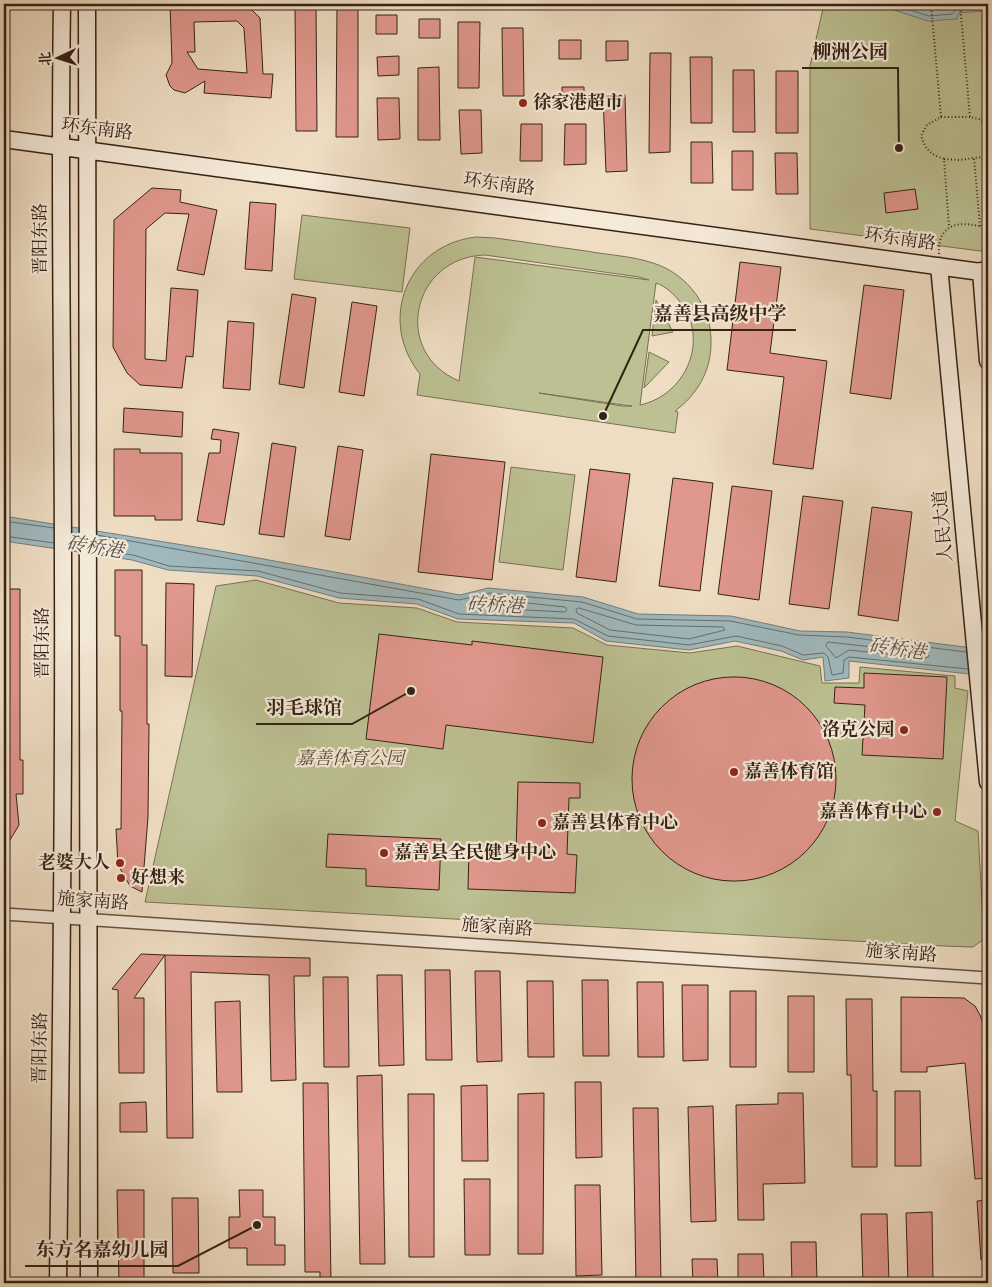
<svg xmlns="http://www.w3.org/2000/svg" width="992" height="1287" viewBox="0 0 992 1287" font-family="'IM FELL English','Noto Serif SC',serif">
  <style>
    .green { fill: #bcc092; stroke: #787154; fill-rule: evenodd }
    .water { fill: #9fb9be; stroke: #757d7b }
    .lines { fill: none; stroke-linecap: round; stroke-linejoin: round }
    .shore { stroke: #6a6e6a; stroke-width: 1 }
    .building { fill: #e0978c; stroke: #352216; fill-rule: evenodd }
    .street-casing { stroke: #645141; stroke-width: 14 }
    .secondary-casing { stroke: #352216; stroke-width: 19 }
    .path { stroke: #352216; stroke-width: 2; stroke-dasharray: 1 2.5; stroke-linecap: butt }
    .street { stroke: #f5e9d8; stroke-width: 11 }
    .secondary { stroke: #f5e9d8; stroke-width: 16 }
    .poi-dot { fill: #8f2418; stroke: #f5e9d8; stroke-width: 2 }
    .labels { text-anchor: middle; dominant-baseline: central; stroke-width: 4.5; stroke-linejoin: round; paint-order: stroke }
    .poi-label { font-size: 18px; font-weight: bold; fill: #352216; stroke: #f5e9d8; text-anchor: start }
    .street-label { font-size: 18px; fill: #352216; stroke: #f5e9d8 }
    .park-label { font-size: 18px; font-style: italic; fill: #574a35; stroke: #f5e9d8 }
    .water-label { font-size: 19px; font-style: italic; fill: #554f48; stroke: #f5e9d8 }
    .leader { fill: none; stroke: #352216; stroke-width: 2 }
    .callout-dot { fill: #352216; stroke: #f5e9d8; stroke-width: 2 }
    .callout-label { font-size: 19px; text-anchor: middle; font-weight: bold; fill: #352216; stroke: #f5e9d8; stroke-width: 4.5; stroke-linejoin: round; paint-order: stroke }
  </style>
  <rect width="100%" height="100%" fill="#efddc3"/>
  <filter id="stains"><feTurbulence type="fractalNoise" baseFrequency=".004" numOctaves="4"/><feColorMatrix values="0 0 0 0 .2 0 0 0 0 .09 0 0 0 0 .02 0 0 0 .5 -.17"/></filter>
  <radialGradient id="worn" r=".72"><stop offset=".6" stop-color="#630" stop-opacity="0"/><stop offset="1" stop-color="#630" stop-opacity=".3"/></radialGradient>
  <path class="green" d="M824,4H988V252L810,229V66Z
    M302,215L410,228L402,292L294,279Z
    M476,237L495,238C526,242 556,247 586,251C608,255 632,256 653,263C688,274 712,307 711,343C711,371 697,395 675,411L678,412L675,433L417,395L420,374C377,320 407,245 476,237ZM485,255L639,277L649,280L475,257L459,381C391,352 412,257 485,255ZM656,283C665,286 674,294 680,302C710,340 686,395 640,405ZM539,393L631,406H632H622Z
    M656,300L673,332L652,336Z
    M649,352L669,362L644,388Z
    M511,467L575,475L563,570L499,562Z
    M256,580L339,603L417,608L457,622L573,628L607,645L690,653L737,646L820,666L822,683H859L860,667L955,676V688L968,691L955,821L978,831L984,939L973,947L944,946L145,902L216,586Z"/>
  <path class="water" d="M779,4H988V18L985,11L959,13L957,19L928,21L888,8Z
    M4,516L220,551L460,595L488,588L583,597L638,614L731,616L800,631L847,632L988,650V676L849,661V678L825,681L823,657L803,660L781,651L735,641L689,650L606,641L574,623L458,619L417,604L339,598L257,576L168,570L132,560L4,541Z"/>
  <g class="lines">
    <path class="shore" d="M890,4L929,16L952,14L959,7H988
      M4,521L54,528
      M97,535L459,600L489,593L582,602L637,619L730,621L799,635L847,637L966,652
      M4,536L54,543
      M97,550L133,555L169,566L258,571L340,593L418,599L459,614L574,619L608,636L689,645L736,636L782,646L803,655L824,653L828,657L832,675L843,673L844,660L849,657L968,669
      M489,599L565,607L567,610L565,612L471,607L473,603Z
      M579,608L636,625L723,627L725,630L689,639L610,630L577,613L576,610Z
      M828,642L926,653L929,656L926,658L849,650L836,658L826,646Z"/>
  </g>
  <path class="building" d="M170,4H246L260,18L263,74H273L271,98L204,93L205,81L185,93L174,90L170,86L166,75L172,63ZM237,21L244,28L247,73L198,69L187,52H195L194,22Z
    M295,4H316L317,131H296Z
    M337,4H358V137H336Z
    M376,15H397V34H376Z
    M419,19H440V38H419Z
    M458,22H480L479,88H458Z
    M502,28H523L524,96H503Z
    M559,40H581V59H559Z
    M606,41H628V60L606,61Z
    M650,53H671L670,152L649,153Z
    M399,56V75L378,76L377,57Z
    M690,57H712V123H691Z
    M439,67L440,140H418V68Z
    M733,70H754L755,132H733Z
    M776,71H798V133H776Z
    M562,87H584V106H562Z
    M625,95L627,171L606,172L603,96Z
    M377,98H399L400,139L378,140Z
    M459,110H481L482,153L461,154Z
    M521,124H542V161H520Z
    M565,124H586V164L564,165Z
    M691,142H712L713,183H691Z
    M732,151H753V190H732Z
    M775,153H797L798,194H776Z
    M152,188L181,190L180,202L217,210L204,275L177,270L189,214L165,213L146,229L145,359L166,361L171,288L198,290L193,357L186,356L182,388L140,385L127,373L113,347L114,220Z
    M915,189L918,209L886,213L884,193Z
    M250,202L276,204L272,271L245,269Z
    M740,262L781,267L770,353L827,361L813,469L773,464L784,377L727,370Z
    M864,285L904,290L891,399L850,393Z
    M292,294L316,298L304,388L279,384Z
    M352,302L377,306L364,396L339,392Z
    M228,321L254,323L250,390L223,388Z
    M124,408L183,412L182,437L123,432Z
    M213,429L239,433L224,525L197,521L209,453H220L221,440L211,439Z
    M272,443L296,447L284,537L259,534Z
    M338,446L363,450L350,540L325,536Z
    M114,449H140V453H182V520H155V516H114Z
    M431,454L505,462L492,580L418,572Z
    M590,469L630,474L616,582L576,577Z
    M673,478L713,483L700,591L659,586Z
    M732,486L772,491L759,600L718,594Z
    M803,496L843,501L829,609L789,604Z
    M872,507L912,512L898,621L858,615Z
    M115,570H142V645H147V724H149L148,817L142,892L130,886L118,865L116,829H121L122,711H120V636H115Z
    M166,583L194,584L192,677L165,676Z
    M4,589H20V760H23V794H16L19,825L4,850Z
    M379,634L472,645V641L603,657L593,743L446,725L443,749L366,739Z
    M864,673L947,677L943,759L862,755L865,705L834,703L835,687L864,688Z
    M632 779a102 102 0 1 1 204 0a102 102 0 1 1-204 0Z
    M518,782L580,783V798H569L567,854L577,855L575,893L468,889L469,851L516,852Z
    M328,834L441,839L439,890L366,886V869L326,867Z
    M141,954L165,955L134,998H144V1073H119L118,990L112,989Z
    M165,955L310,958V976H294L296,1080L271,1081L269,975L191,972L193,1138H167Z
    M425,970H450L452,1060H426Z
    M475,971H500L502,1061L477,1062Z
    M377,975H402L404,1065L379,1066Z
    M323,977H348L349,1067H324Z
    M582,980H608L609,1056H583Z
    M527,981H553L554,1057H528Z
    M637,982H663L664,1057H638Z
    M682,985H708V1060L683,1061Z
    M730,991H756V1067H730Z
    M788,996H814V1072H788Z
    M901,997L964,998L975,1006L980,1015L986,1030L988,1052V1178L975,1179L965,1063L927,1067V1072H901Z
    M846,999H872L873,1091H877V1167H852L851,1075H847Z
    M240,1001L242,1092H217L215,1002Z
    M382,1075L385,1264H360L357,1076Z
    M575,1082H601L602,1157L576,1158Z
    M303,1083H328L331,1283H320V1272H305Z
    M487,1085L488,1161H462L461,1086Z
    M895,1091H920L921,1166H895Z
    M544,1093L543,1254H518V1094Z
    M778,1093H803L805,1183L763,1184L764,1220H738L736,1105L778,1104Z
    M408,1094H434V1257H409Z
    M146,1102L147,1132H120V1103Z
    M713,1106L716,1221L691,1222L688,1107Z
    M633,1108H658L661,1283H636Z
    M464,1179H490V1255H465Z
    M575,1185H600L602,1275L576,1276Z
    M117,1190H144V1283H119Z
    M239,1190H263V1217H275V1245H285V1265H247V1248H229V1217H240Z
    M172,1198H198L199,1273H173Z
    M988,1200V1260H981L977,1201Z
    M932,1212L933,1283H908L906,1213Z
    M861,1214H887L889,1283H863Z
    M791,1242H816L817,1283H792Z
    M738,1254H763L764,1283H738Z
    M692,1259H717L718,1283H693Z"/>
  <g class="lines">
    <g class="street-casing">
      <path id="street" d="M4,914L988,978"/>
    </g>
    <g class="secondary-casing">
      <path id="secondary" d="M87,4L89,1283
        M4,139L988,273
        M939,266L988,782
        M981,271L988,361
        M58,1283C61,1048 64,812 63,576C63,385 59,195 62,4"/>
    </g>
    <path class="path" d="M931,4L941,117L927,125L921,136C926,150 930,154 944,159L949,227
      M960,4L970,117L979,119L988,127
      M941,117H970
      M944,159L959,160L974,158
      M980,226L974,158L983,157L988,152
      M939,254C937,221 964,220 988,229"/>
    <use href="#street" class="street"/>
    <use href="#secondary" class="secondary"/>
  </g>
  <g class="poi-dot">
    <circle cx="523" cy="103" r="5"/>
    <circle cx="904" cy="730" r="5"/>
    <circle cx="734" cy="772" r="5"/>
    <circle cx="937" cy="812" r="5"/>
    <circle cx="542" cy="823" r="5"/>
    <circle cx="384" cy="853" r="5"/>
    <circle cx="120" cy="863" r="5"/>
    <circle cx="121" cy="878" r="5"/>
  </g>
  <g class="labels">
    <g class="poi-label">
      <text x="533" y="103">徐家港超市</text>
      <text x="894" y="730" text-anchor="end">洛克公园</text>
      <text x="744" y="772">嘉善体育馆</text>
      <text x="927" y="812" text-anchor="end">嘉善体育中心</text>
      <text x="552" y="823">嘉善县体育中心</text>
      <text x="394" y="853">嘉善县全民健身中心</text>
      <text x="110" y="863" text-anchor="end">老婆大人</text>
      <text x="131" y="878">好想来</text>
    </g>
    <g class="street-label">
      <text transform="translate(97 130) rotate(7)">环东南路</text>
      <text transform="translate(499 185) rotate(8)">环东南路</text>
      <text transform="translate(41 239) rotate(-90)">晋阳东路</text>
      <text transform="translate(900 240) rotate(8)">环东南路</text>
      <text transform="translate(944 526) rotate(-95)">人民大道</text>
      <text transform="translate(43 643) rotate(-90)">晋阳东路</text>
      <text transform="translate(93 902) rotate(4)">施家南路</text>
      <text transform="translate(497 928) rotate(4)">施家南路</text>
      <text transform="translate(901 954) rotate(4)">施家南路</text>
      <text transform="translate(41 1048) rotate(-89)">晋阳东路</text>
    </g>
    <g class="park-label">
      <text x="350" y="759">嘉善体育公园</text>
    </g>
    <g class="water-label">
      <text transform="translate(95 548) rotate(9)">砖桥港</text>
      <text transform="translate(495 606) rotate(3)">砖桥港</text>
      <text transform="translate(897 650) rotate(8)">砖桥港</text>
    </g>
  </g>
  <path class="leader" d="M899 148L898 68H802M603 416L643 330H796M411 691L352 724H256M257 1225L178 1266H25"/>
  <g class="callout-dot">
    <circle cx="899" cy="148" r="5"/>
    <circle cx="603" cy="416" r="5"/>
    <circle cx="411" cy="691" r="5"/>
    <circle cx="257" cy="1225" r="5"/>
  </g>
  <g class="callout-label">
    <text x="850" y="58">柳洲公园</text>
    <text x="720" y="320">嘉善县高级中学</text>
    <text x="304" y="714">羽毛球馆</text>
    <text x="102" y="1256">东方名嘉幼儿园</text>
  </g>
  <rect width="992" height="1287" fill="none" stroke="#efddc3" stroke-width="20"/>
  <rect x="5" y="5" width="982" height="1277" fill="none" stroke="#352216" stroke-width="2.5"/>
  <rect x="10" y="10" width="972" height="1267" fill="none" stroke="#352216"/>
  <g transform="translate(58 58) rotate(266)" stroke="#f5e9d8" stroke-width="4" paint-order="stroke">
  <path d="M0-4L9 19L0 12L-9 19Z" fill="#352216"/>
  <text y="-8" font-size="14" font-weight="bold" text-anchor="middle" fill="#352216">北</text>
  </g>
  <rect width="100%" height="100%" filter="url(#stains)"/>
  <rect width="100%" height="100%" fill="url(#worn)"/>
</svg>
